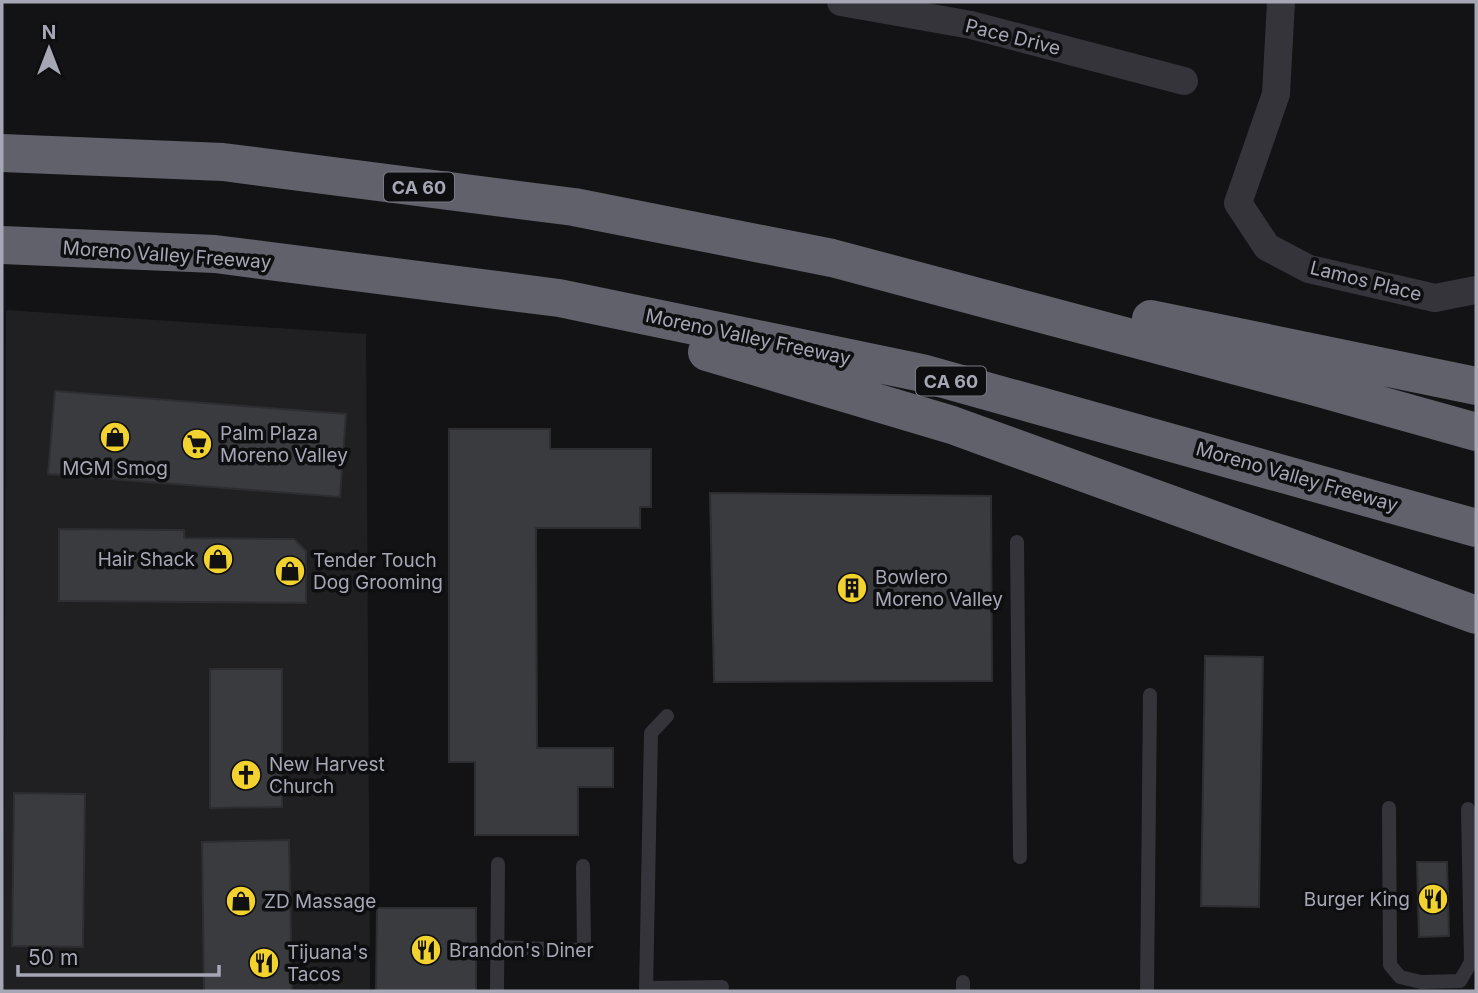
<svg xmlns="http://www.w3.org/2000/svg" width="1478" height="993" viewBox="0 0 1478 993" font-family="Inter,sans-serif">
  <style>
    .built { fill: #201f22 }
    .building { fill: #3a3b3f; stroke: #2e2d31; stroke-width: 2 }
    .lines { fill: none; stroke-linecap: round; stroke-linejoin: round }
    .service { stroke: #34343a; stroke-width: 14 }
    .minor { stroke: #34343a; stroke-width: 28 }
    .motorway { stroke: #60616b; stroke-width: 38 }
    .labels { text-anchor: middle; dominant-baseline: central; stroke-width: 7; stroke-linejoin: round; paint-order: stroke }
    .shield { fill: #0e0e10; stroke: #787984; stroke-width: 2 }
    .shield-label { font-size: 18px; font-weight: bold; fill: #a5a7b5 }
    .street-label { font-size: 19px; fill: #a5a7b5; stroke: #0e0e10 }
    .poi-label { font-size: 19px; fill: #a5a7b5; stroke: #0e0e10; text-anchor: start }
  </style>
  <rect width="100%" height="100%" fill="#131315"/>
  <path class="built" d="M6,310L366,334L370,991H4Z"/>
  <path class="building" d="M55,391L346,414L340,497L48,474Z
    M55,391L346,414L340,497L48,474Z
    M449,429H550V449H651V507H640V528H536L537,748H613V787H578V835H475V762H449Z
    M710,493L991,496L992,681L714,682Z
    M59,529L184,530V538L294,539L306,551V603L59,601Z
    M59,529L184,530V538L294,539L306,551V603L59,601Z
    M1205,656L1263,657L1259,907L1201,906Z
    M210,669H282V807L210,808Z
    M210,669H282V807L210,808Z
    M14,793L85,794L83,947L12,946Z
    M14,793L85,794L83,947L12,946Z
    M289,840L292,991H204L202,842Z
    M289,840L292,991H204L202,842Z
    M1417,862H1447L1449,936L1419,937Z
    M377,908H476V991H376Z"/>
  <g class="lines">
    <path class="service" d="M1017,542L1020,857
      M1389,808L1390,965L1400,977L1421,982L1460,981L1471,962L1468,809
      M497,947L584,950L583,866
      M647,988L722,987
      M497,991L498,864
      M646,991L651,733L667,716
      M963,991V982
      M1147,991L1150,695"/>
    <path class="minor" d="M841,2L971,25L1184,81
      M1281,2L1276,94L1238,203L1267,247L1309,269L1435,298L1476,290"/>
    <path class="motorway" d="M2,153L223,162L574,207L832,258L1312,386L1476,432
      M2,245L215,254L559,298L922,373L1476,528
      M1151,319L1476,386
      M707,352L952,425L1476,615"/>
  </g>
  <defs>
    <g id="shop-disc" transform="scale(1.575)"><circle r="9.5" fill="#f1d22f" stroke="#0e0e10"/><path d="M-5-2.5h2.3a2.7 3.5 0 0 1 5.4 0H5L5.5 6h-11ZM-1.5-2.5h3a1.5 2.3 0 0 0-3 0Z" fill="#111"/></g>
    <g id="supermarket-disc" transform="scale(1.575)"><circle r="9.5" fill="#f1d22f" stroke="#0e0e10"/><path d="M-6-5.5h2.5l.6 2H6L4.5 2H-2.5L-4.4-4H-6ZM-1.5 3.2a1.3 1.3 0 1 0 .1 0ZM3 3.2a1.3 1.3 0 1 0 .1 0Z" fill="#111"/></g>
    <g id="building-disc" transform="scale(1.575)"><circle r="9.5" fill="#f1d22f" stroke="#0e0e10"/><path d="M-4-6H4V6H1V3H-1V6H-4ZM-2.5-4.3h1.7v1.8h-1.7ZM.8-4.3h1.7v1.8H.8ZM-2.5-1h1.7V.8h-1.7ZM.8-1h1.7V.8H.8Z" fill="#111"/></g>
    <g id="church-disc" transform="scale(1.575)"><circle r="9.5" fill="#f1d22f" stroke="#0e0e10"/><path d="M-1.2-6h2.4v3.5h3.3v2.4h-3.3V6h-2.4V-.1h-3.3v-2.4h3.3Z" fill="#111"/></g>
    <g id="restaurant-disc" transform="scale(1.575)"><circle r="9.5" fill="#f1d22f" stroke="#0e0e10"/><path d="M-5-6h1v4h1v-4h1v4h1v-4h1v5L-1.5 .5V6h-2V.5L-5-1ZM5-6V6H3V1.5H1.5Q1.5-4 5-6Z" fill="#111"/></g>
  </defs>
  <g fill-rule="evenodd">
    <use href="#shop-disc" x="115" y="437"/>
    <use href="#supermarket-disc" x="197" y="444"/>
    <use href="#shop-disc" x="218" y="559"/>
    <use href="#shop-disc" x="290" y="571"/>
    <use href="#building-disc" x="852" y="588"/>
    <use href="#church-disc" x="246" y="775"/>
    <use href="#restaurant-disc" x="1433" y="899"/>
    <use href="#shop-disc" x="241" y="901"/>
    <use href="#restaurant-disc" x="426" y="950"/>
    <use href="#restaurant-disc" x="264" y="963"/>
  </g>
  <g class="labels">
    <g class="shield">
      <rect x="384" y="172.5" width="70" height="29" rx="5"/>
      <rect x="916" y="366.5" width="70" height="29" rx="5"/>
    </g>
    <g class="shield-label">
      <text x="419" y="187">CA 60</text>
      <text x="951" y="381">CA 60</text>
    </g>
    <g class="street-label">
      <text transform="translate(1013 37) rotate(14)">Pace Drive</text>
      <text transform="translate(167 255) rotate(4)">Moreno Valley Freeway</text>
      <text transform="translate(1366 281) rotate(14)">Lamos Place</text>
      <text transform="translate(748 337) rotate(12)">Moreno Valley Freeway</text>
      <text transform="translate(1297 477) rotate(16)">Moreno Valley Freeway</text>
    </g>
    <g class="poi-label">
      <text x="220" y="433">Palm Plaza<tspan x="220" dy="22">Moreno Valley</tspan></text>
      <text x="115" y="468" text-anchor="middle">MGM Smog</text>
      <text x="195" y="559" text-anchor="end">Hair Shack</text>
      <text x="313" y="560">Tender Touch<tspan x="313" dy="22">Dog Grooming</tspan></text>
      <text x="875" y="577">Bowlero<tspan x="875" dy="22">Moreno Valley</tspan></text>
      <text x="269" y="764">New Harvest<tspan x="269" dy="22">Church</tspan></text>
      <text x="1410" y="899" text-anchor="end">Burger King</text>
      <text x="264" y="901">ZD Massage</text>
      <text x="449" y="950">Brandon's Diner</text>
      <text x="287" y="952">Tijuana's<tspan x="287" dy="22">Tacos</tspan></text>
    </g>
  </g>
  <rect width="1478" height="993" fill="none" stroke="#a5a7b5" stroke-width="7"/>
  <g transform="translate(49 49)" stroke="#0e0e10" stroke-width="5" paint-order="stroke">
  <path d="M0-5L12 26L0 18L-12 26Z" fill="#a5a7b5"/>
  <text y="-10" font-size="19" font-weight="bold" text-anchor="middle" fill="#a5a7b5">N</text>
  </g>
  <path d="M18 965v10h201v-10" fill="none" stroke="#a5a7b5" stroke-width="3.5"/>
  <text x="28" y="965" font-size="21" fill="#a5a7b5" stroke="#0e0e10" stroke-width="5" paint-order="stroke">50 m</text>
</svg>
